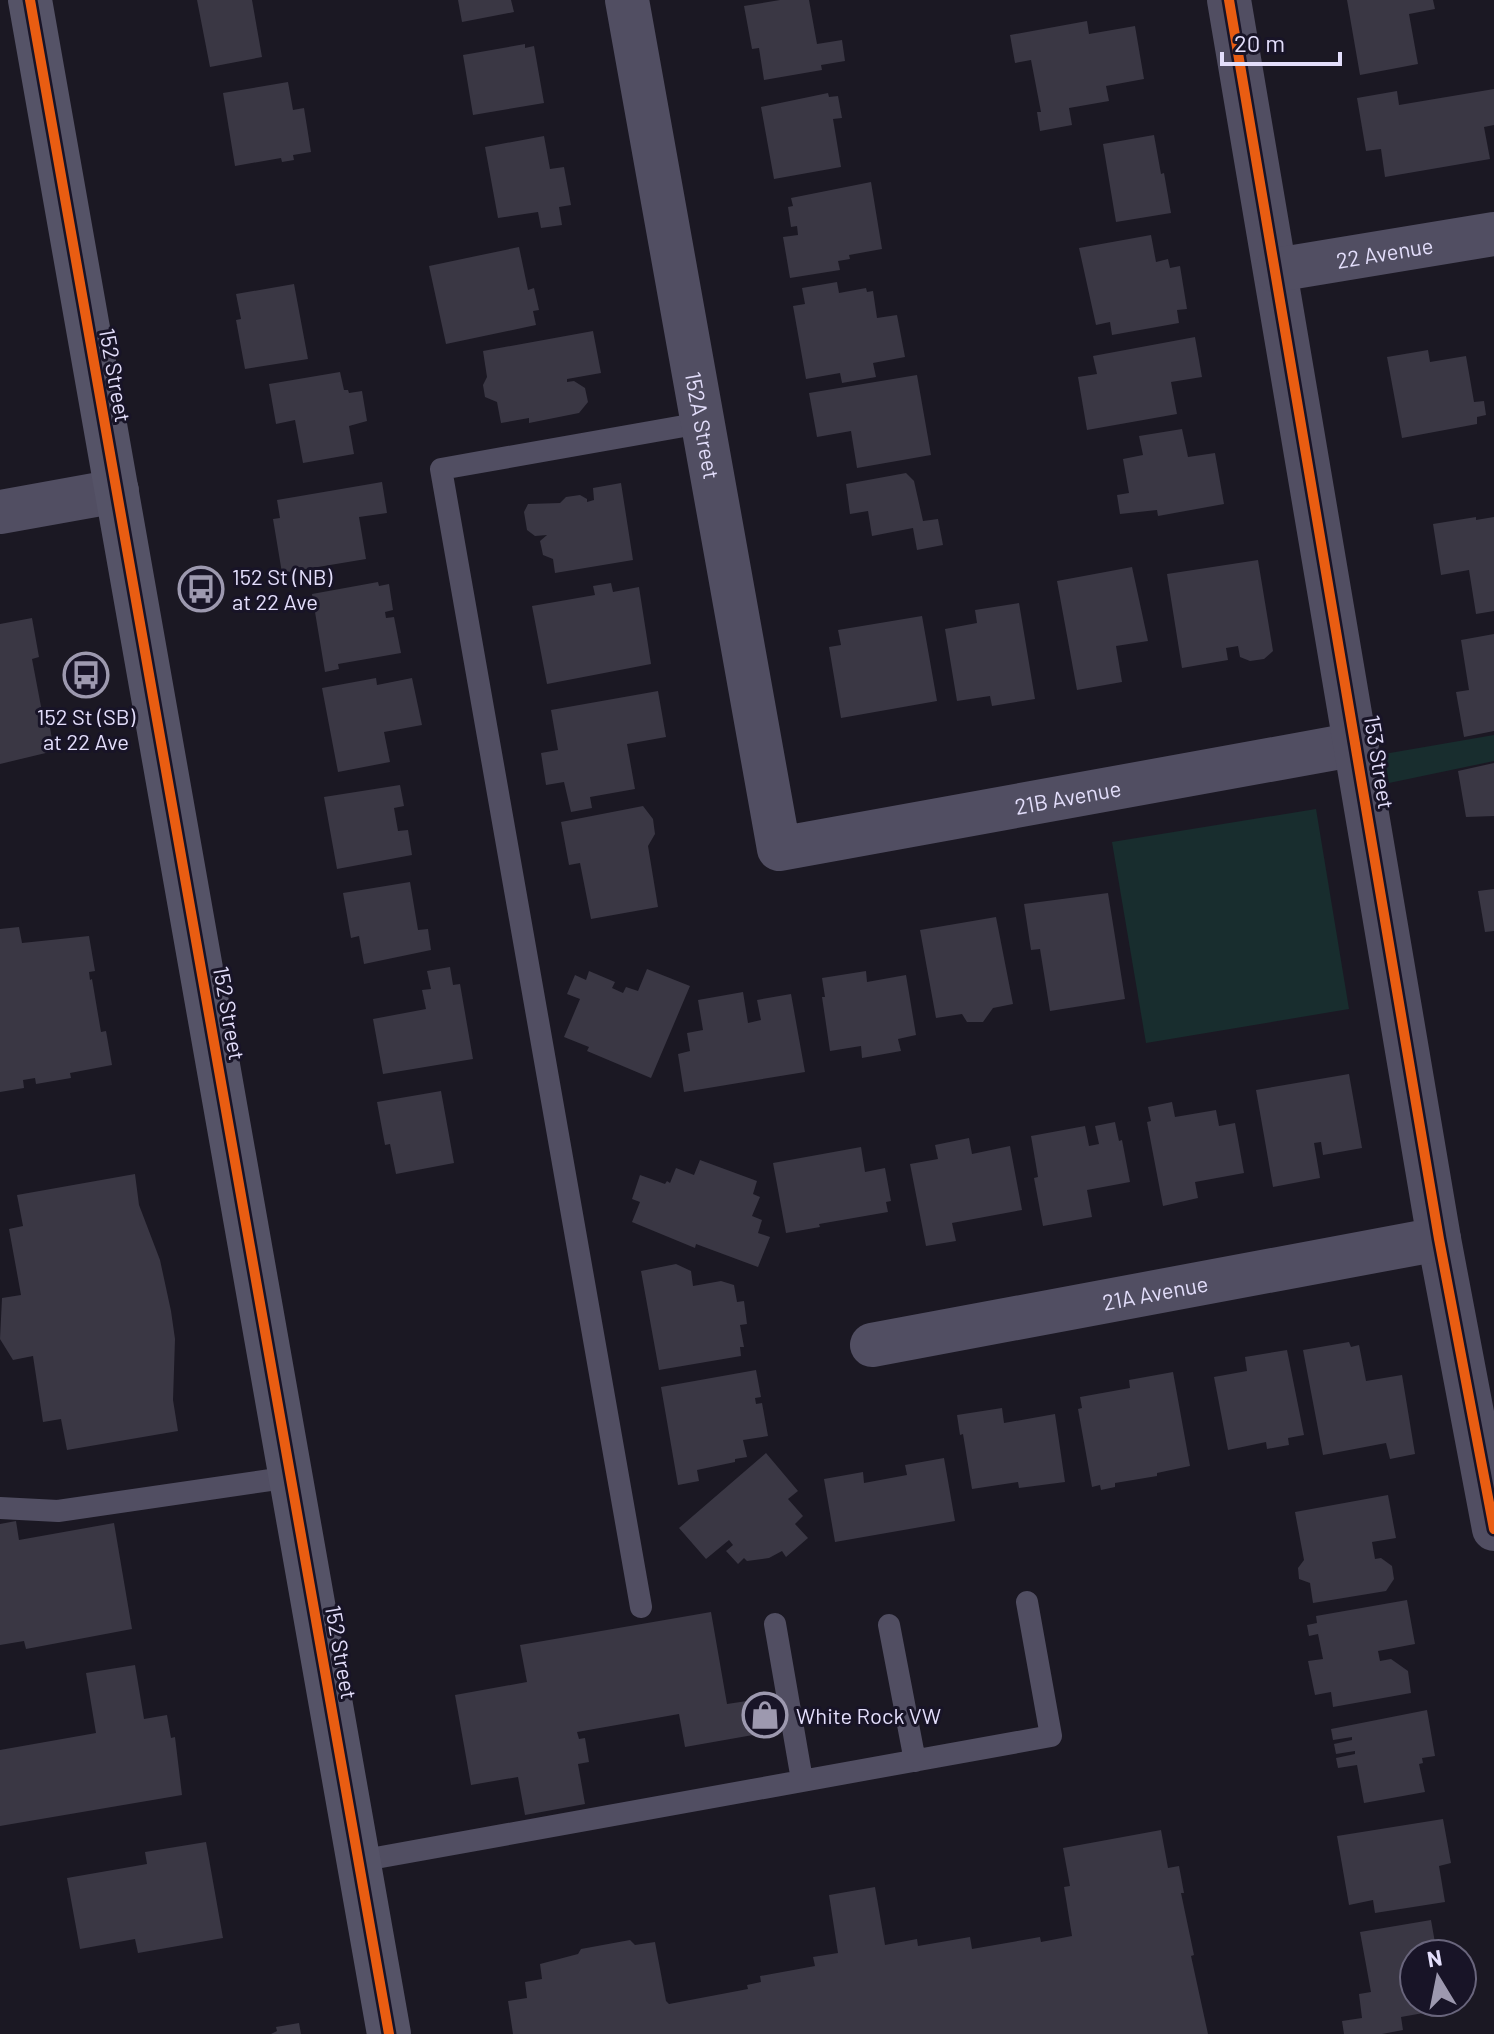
<svg xmlns="http://www.w3.org/2000/svg" width="1494" height="2034" viewBox="0 0 1494 2034" font-family="Barlow,sans-serif">
  <style>
    .green { fill: #182d2e }
    .building { fill: #3a3744 }
    .lines { fill: none; stroke-linecap: round; stroke-linejoin: round }
    .service { stroke: #514e62; stroke-width: 22 }
    .minor { stroke: #514e62; stroke-width: 44 }
    .secondary { stroke: #555367; stroke-width: 44 }
    .cycleway-casing { stroke: #181427; stroke-width: 15 }
    .cycleway { stroke: #e95d12; stroke-width: 10 }
    .labels { text-anchor: middle; dominant-baseline: central; stroke-width: 6; stroke-linejoin: round; paint-order: stroke }
    .street-label { font-size: 22px; fill: #e3defb; stroke: #181427 }
    .poi-label { font-size: 22px; fill: #e3defb; stroke: #181427; text-anchor: start }
  </style>
  <rect width="100%" height="100%" fill="#1b1823"/>
  <path class="green" d="M1494,735V761L1389,783L1384,754Z
    M1316,809L1349,1009L1146,1043L1112,842Z"/>
  <path class="building" d="M197,0H252L262,57L210,67Z
    M458,0H511L514,12L462,22Z
    M780,0H809L817,44L842,40L845,61L821,65L822,70L764,80L759,48L752,49L744,6Z
    M1347,0H1433L1435,9L1409,14L1418,64L1360,75Z
    M1087,21L1089,34L1135,26L1144,79L1106,86L1109,101L1069,108L1072,125L1040,131L1037,112H1041L1031,60L1015,63L1010,35Z
    M525,44V48L534,46L544,103L473,115L463,55Z
    M288,82L293,110L304,108L311,152L293,155L294,160L282,162L281,158L235,166L223,93Z
    M1494,89V125L1484,127L1490,159L1385,177L1381,149L1366,151L1357,98L1397,91L1399,105Z
    M828,93L829,97L838,96L842,118L833,119L841,167L774,179L761,107Z
    M1154,135L1161,174L1164,173L1171,213L1116,222L1103,144Z
    M544,136L550,169L564,167L571,205L559,207L562,225L541,228L538,212L498,218L485,147Z
    M871,182L882,249L849,255L850,259L838,261L840,270L790,278L783,237L798,235L797,226L791,227L788,207L793,206L791,198Z
    M1151,235L1156,262L1168,259L1170,268L1180,266L1187,309L1177,310L1179,323L1112,335L1110,322L1096,325L1079,248Z
    M519,247L528,290L534,288L539,310L533,311L536,325L446,344L429,266Z
    M837,282L839,293L866,288L867,292L873,291L877,318L897,315L905,357L873,363L876,377L842,383L840,373L806,379L793,306L805,304L802,288Z
    M294,284L308,359L245,369L236,320L241,319L236,294Z
    M593,331L601,373L567,379V382L574,381L585,388L588,402L579,413L529,423V418L501,423L497,402L485,397L483,385L487,377L483,351Z
    M1195,337L1202,377L1171,382L1177,414L1087,430L1078,377L1097,374L1093,356Z
    M1428,350L1430,362L1466,356L1474,402L1484,401L1486,415L1477,417V424L1402,438L1387,357Z
    M340,372L344,390H348L349,393L362,391L367,421L349,426L354,454L303,463L295,420L276,424L269,384Z
    M917,375L931,455L857,468L851,431L817,437L809,393Z
    M1182,429L1188,457L1215,453L1224,504L1158,516L1157,510L1120,514L1117,495L1129,493L1123,459L1143,455L1139,436Z
    M906,473L914,481L923,521L938,519L943,545L917,550L913,528L872,536L868,511L850,514L846,484Z
    M382,482L387,513L359,517L366,559L282,573L273,519L280,518L277,500Z
    M621,483L633,560L555,573L553,559L543,555L540,541L547,535L535,536L527,530L524,512L528,504L560,503L566,497L580,495L587,499V502L594,500L593,488Z
    M1476,517V520L1494,517V611L1476,614L1469,570L1441,575L1433,524Z
    M1258,560L1273,651L1264,659L1250,661L1240,657L1238,646L1226,648L1228,660L1182,668L1167,574Z
    M1132,567L1148,641L1116,646L1122,682L1077,690L1057,581Z
    M378,582L379,586L389,584L393,610L385,612L386,618L394,617L401,653L338,664L339,669L325,672L312,594Z
    M611,583L613,592L639,587L651,664L547,684L532,606L595,595L593,586Z
    M1019,603L1035,699L992,706L990,696L957,701L945,629L977,623L975,610Z
    M922,616L937,701L841,718L829,647L841,645L838,630Z
    M32,618L39,657L32,659L43,717L48,716L54,751L0,764V624Z
    M1494,634V731L1464,737L1456,692L1469,690L1461,640Z
    M376,678L377,685L412,678L422,725L384,732L390,762L338,772L322,688Z
    M658,691L666,737L627,744L635,789L590,797L592,808L571,812L564,782L546,785L541,753L558,750L551,710Z
    M1494,763V816L1466,817L1458,771Z
    M400,785L404,806L394,808L398,831L408,830L412,855L337,869L324,797Z
    M643,806L653,819L655,834L648,846L658,907L591,919L580,863L569,865L561,822Z
    M410,882L418,930L428,929L431,950L364,964L359,936L351,938L343,893Z
    M1494,889V931L1485,932L1478,891Z
    M1108,893L1125,999L1050,1011L1040,949L1031,950L1024,904Z
    M996,917L1013,1004L993,1008L983,1022H967L962,1014L936,1018L920,930Z
    M19,927L22,943L89,936L95,971L89,972L90,980L92,979L101,1032L106,1031L112,1065L70,1073L71,1078L36,1084L35,1078L23,1080L24,1088L0,1092V929Z
    M450,967L453,985L460,984L473,1059L383,1074L373,1019L426,1009L422,990L431,989L427,971Z
    M647,969L690,986L651,1078L587,1051L589,1047L564,1037L580,999L567,994L575,975L586,980L589,971L615,982L612,988L623,993L626,987L638,991Z
    M866,971L867,982L906,975L916,1035L898,1039L901,1051L862,1058L861,1046L830,1051L822,997H825L822,978Z
    M743,992L748,1023L761,1020L757,1000L791,994L805,1072L684,1092L678,1054L690,1051L687,1033L703,1030L698,1000Z
    M1349,1074L1362,1148L1323,1155L1321,1142L1314,1143L1320,1178L1273,1187L1256,1090Z
    M441,1091L454,1163L396,1174L390,1144L385,1145L377,1102Z
    M1172,1102L1175,1117L1216,1110L1219,1126L1235,1123L1244,1173L1195,1182L1198,1198L1163,1206L1147,1122L1151,1121L1148,1107Z
    M1115,1122L1119,1141L1122,1140L1130,1182L1087,1190L1092,1217L1043,1226L1034,1178L1038,1177L1031,1136L1085,1126L1089,1146L1099,1144L1095,1126Z
    M969,1138L972,1154L1010,1146L1022,1210L952,1223L956,1241L926,1246L910,1164L938,1159L935,1145Z
    M861,1147L865,1172L885,1168L891,1201L886,1202L888,1212L819,1224L820,1227L786,1233L773,1163Z
    M700,1160L757,1181L753,1194L760,1197L752,1216L762,1220L758,1233L770,1237L758,1267L696,1244L695,1248L632,1222L640,1202L632,1199L640,1175L665,1184L667,1181L670,1183L676,1168L694,1175Z
    M135,1174L139,1205L160,1260L171,1311L175,1339L173,1400L178,1431L67,1450L61,1419L43,1422L33,1356L13,1360L0,1339L2,1298L21,1295L9,1229L23,1226L17,1195Z
    M676,1264L691,1271L693,1286L721,1281L734,1285L737,1302L744,1301L747,1324L740,1325L744,1347H740L741,1356L659,1370L641,1271Z
    M1349,1342L1351,1347L1359,1345L1366,1381L1402,1375L1415,1454L1390,1459L1386,1443L1323,1455L1303,1350Z
    M1287,1350L1304,1435L1288,1438L1289,1445L1267,1449L1266,1442L1228,1450L1214,1377L1247,1371L1245,1357Z
    M756,1370L761,1397L755,1398L756,1404L762,1403L768,1436L743,1440L747,1457L735,1459V1462L697,1470L699,1481L678,1485L661,1387Z
    M1173,1372L1190,1466L1157,1473V1476L1115,1483V1487L1101,1490L1100,1485L1092,1487L1078,1409L1082,1408L1080,1397L1130,1388L1129,1380Z
    M1002,1408L1004,1423L1055,1414L1065,1482L1019,1488L1018,1482L972,1489L963,1434L960,1435L957,1415Z
    M766,1453L798,1491L788,1499L803,1516L795,1524L808,1538L786,1557L782,1551L769,1558L747,1561L744,1558L738,1564L726,1551L733,1545L729,1540L706,1559L679,1528Z
    M944,1458L955,1521L835,1542L824,1479L863,1472L864,1483L907,1475L905,1465Z
    M1388,1495L1396,1538L1372,1542L1375,1559L1381,1558L1392,1566L1394,1579L1386,1591L1313,1603L1310,1583L1299,1579L1298,1568L1304,1560L1295,1512Z
    M16,1521L19,1540L114,1523L132,1629L26,1649L24,1641L0,1645V1524Z
    M1407,1600L1415,1644L1378,1651L1380,1661L1391,1659L1408,1671L1411,1693L1333,1707L1331,1692L1315,1695L1308,1661L1323,1659L1318,1634L1309,1636L1307,1625L1317,1623L1316,1616Z
    M711,1612L727,1704L747,1701L753,1735L685,1747L679,1714L577,1732L579,1739L585,1738L589,1762L578,1764L585,1804L525,1815L518,1777L471,1785L455,1695L527,1682L520,1645Z
    M135,1665L144,1719L167,1715L171,1738L175,1737L182,1795L0,1826V1750L96,1733L86,1673Z
    M1427,1710L1435,1756L1422,1758L1423,1763L1419,1764L1425,1792L1364,1803L1357,1765L1338,1768L1336,1758L1355,1754V1751L1336,1754L1334,1744L1352,1740V1737L1333,1740L1331,1729Z
    M1443,1819L1451,1863L1439,1866L1445,1902L1375,1913L1373,1900L1349,1905L1337,1836Z
    M1161,1830L1168,1868L1179,1866L1184,1893H1181L1194,1955L1191,1956L1208,2034H513L508,2001L527,1998L525,1982L542,1979L540,1964L578,1954L581,1949L630,1940L635,1945L655,1942L666,2001L669,2004L748,1989L747,1985L761,1982L760,1976L815,1966L813,1957L838,1953L829,1895L875,1887L885,1945L917,1939L918,1946L970,1937L972,1949L1040,1937L1041,1942L1072,1936L1064,1887L1070,1886L1063,1848Z
    M206,1842L223,1938L138,1953L135,1939L80,1949L67,1878L147,1864L145,1852Z
    M1431,1920L1437,1954H1414V2002H1427L1429,2012L1401,2017L1403,2030L1382,2034H1344L1342,2021L1362,2018L1359,1994L1371,1992L1360,1932Z
    M299,2023L301,2034H271L277,2031L276,2027Z"/>
  <g class="lines">
    <path class="service" d="M0,1508L58,1511L291,1477
      M641,1607L441,469L701,423
      M775,1624L802,1780
      M889,1625L915,1761
      M359,1861L1051,1736L1027,1602"/>
    <g class="minor">
      <path id="s1" d="M627,0L779,849L1357,744"/>
      <path d="M1229,0L1439,1239L1494,1529"/>
      <path id="s2" d="M1276,270L1494,234"/>
      <path d="M0,512L117,491"/>
      <path id="s3" d="M872,1345L1439,1239"/>
    </g>
    <path class="secondary" d="M30,0L389,2034"/>
    <g class="cycleway-casing">
      <path id="cycleway" d="M30,0L389,2034
        M1229,0L1439,1239L1494,1529"/>
    </g>
    <use href="#cycleway" class="cycleway"/>
  </g>
  <defs>
    <g id="bus-ring" transform="scale(2.3)"><circle r="9.5" fill="#181427" stroke="#9d99af" stroke-width="1.5"/><path d="M-5-6H5V4H4V6H2V4H-2V6H-4V4H-5ZM-3.5-4V0h7V-4ZM-3.5 1.2v1.5H-2V1.2ZM2 1.2v1.5H3.5V1.2Z" fill="#9d99af"/></g>
    <g id="shop-ring" transform="scale(2.3)"><circle r="9.5" fill="#181427" stroke="#9d99af" stroke-width="1.5"/><path d="M-5-2.5h2.3a2.7 3.5 0 0 1 5.4 0H5L5.5 6h-11ZM-1.5-2.5h3a1.5 2.3 0 0 0-3 0Z" fill="#9d99af"/></g>
  </defs>
  <g fill-rule="evenodd">
    <use href="#bus-ring" x="201" y="589"/>
    <use href="#bus-ring" x="86" y="675"/>
    <use href="#shop-ring" x="765" y="1715"/>
  </g>
  <g class="labels">
    <g class="street-label">
      <text stroke="none"><textPath href="#s2" startOffset="110">22 Avenue</textPath></text>
      <text transform="translate(116 375) rotate(80)">152 Street</text>
      <text stroke="none"><textPath href="#s1" startOffset="432">152A Street</textPath></text>
      <text transform="translate(1380 762) rotate(81)">153 Street</text>
      <text stroke="none"><textPath href="#s1" startOffset="1156">21B Avenue</textPath></text>
      <text transform="translate(230 1013) rotate(80)">152 Street</text>
      <text stroke="none"><textPath href="#s3" startOffset="288">21A Avenue</textPath></text>
      <text transform="translate(342 1652) rotate(80)">152 Street</text>
    </g>
    <g class="poi-label">
      <text x="232" y="576">152 St (NB)<tspan x="232" dy="25">at 22 Ave</tspan></text>
      <text x="86" y="716" text-anchor="middle">152 St (SB)<tspan x="86" dy="25">at 22 Ave</tspan></text>
      <text x="796" y="1715">White Rock VW</text>
    </g>
  </g>
  <g transform="translate(1438 1978) rotate(350)"><circle r="38" fill="#181427" stroke="#69657c" stroke-width="2"/>
  <path d="M0-6L14 30L0 20L-14 30Z" fill="#9d99af"/>
  <text y="-12" font-size="22" font-weight="bold" text-anchor="middle" fill="#e3defb">N</text>
  </g>
  <path d="M1222 52v12h118v-12" fill="none" stroke="#e3defb" stroke-width="4"/>
  <text x="1234" y="52" font-size="24" fill="#e3defb" stroke="#181427" stroke-width="6" paint-order="stroke">20 m</text>
</svg>
